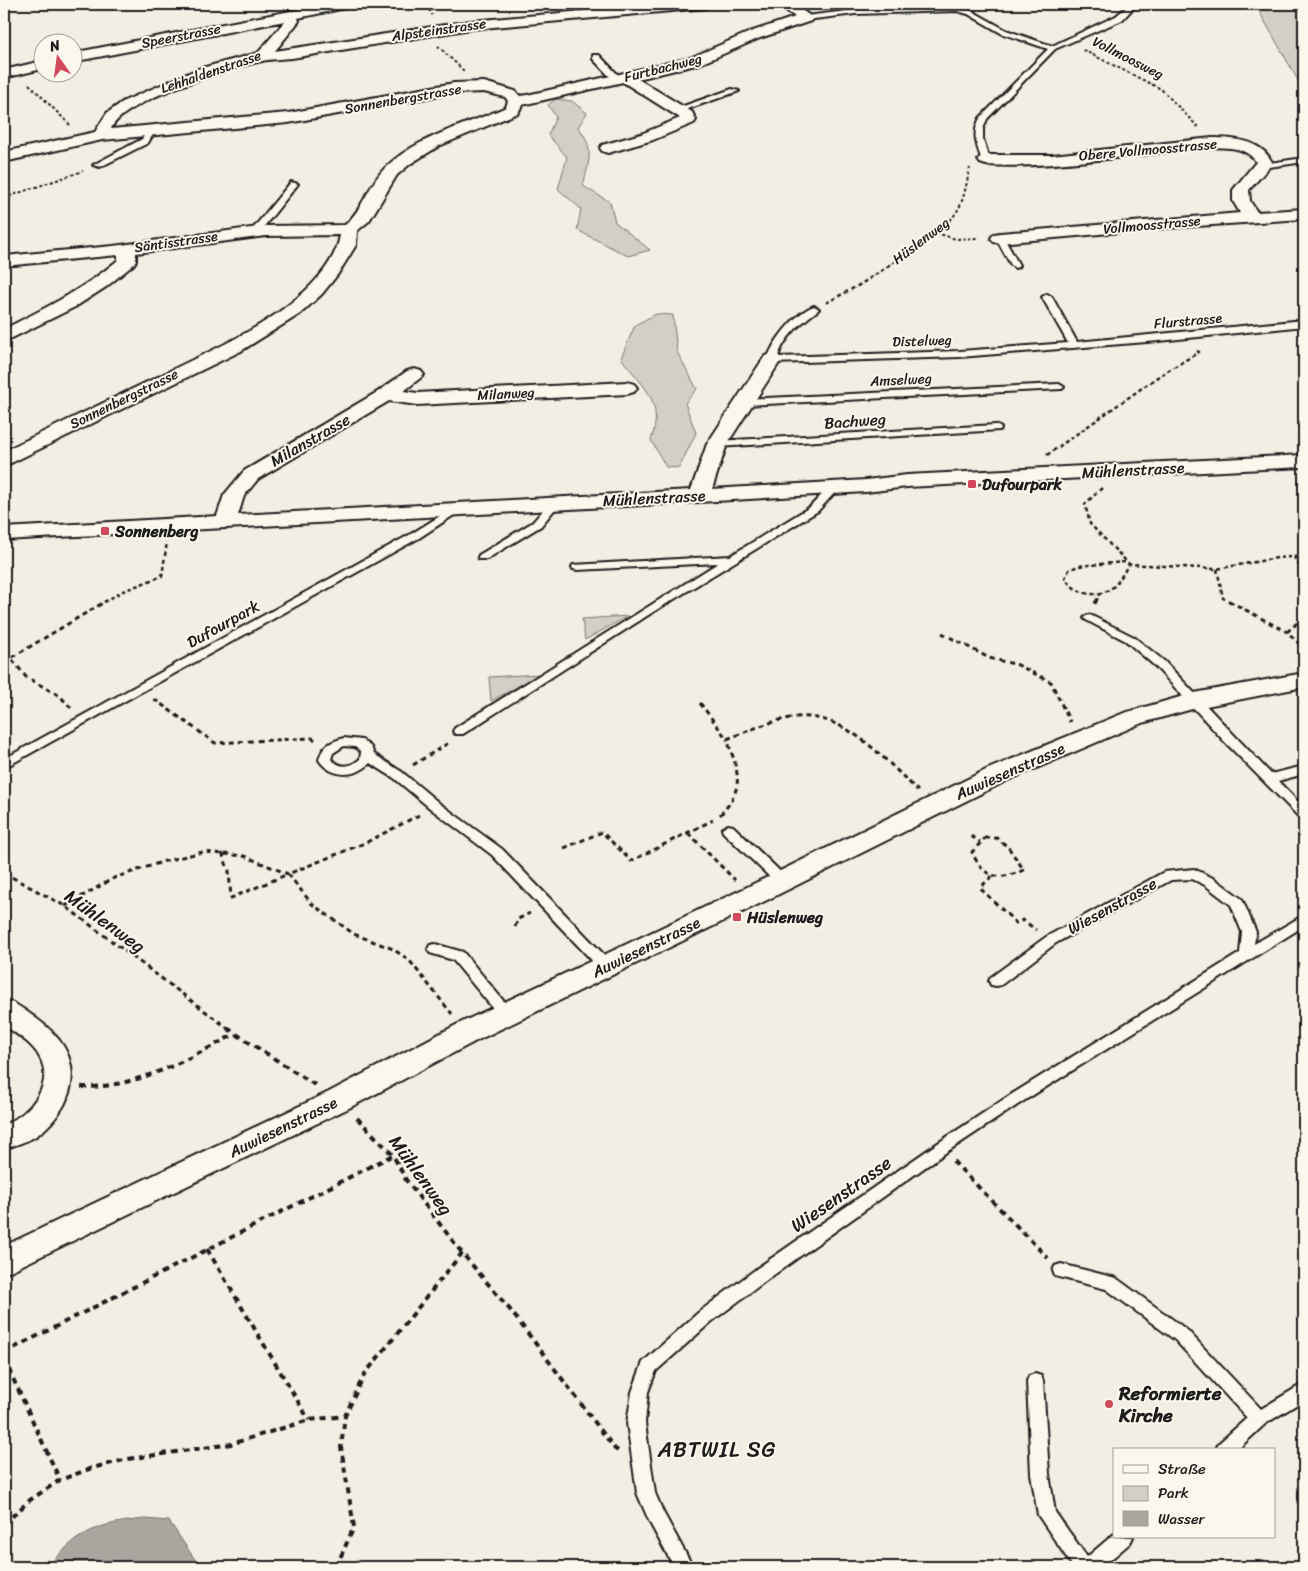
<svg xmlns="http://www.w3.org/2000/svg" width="1308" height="1571" viewBox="0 0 1308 1571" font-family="Sriracha,sans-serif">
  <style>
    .green { fill: #d2cfc6; stroke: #777671 }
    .water { fill: #a9a6a0; stroke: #716f6b }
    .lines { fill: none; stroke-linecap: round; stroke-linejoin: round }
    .service-casing { stroke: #1c1c1c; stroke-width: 4 }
    .minor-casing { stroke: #1c1c1c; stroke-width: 4 }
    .path-far3 { stroke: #1c1c1c; stroke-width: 2; stroke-dasharray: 3 2.5; stroke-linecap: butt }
    .path-far2 { stroke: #1c1c1c; stroke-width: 2.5; stroke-dasharray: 4 3; stroke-linecap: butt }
    .path-far1 { stroke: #1c1c1c; stroke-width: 3; stroke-dasharray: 5 4; stroke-linecap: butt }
    .path { stroke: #1c1c1c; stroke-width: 4; stroke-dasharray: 6 5; stroke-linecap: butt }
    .service { fill: #fbf7ec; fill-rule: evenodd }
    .minor { fill: #fbf7ec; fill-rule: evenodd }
    .poi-dot { fill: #d1495b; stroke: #fbf7ec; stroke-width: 2 }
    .labels { text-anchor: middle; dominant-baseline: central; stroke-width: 4; stroke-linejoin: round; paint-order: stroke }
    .far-street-label { font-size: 14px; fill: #1c1c1c; stroke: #fbf7ec }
    .street-label { font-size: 16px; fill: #1c1c1c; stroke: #fbf7ec }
    .poi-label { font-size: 16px; font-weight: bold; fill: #1c1c1c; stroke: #fbf7ec; text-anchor: start }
    .near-street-label { font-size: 19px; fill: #1c1c1c; stroke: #fbf7ec }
    .near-poi-label { font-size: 19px; font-weight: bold; fill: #1c1c1c; stroke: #fbf7ec; text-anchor: start }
    .near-quarter-label { font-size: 22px; letter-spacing: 1px; fill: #1c1c1c; stroke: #fbf7ec }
  </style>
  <rect width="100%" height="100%" fill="#f2eee4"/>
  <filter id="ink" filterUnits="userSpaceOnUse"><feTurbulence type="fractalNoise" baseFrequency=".02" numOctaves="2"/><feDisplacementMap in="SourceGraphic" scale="10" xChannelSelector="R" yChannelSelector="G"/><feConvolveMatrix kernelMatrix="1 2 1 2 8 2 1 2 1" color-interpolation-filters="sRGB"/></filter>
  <g filter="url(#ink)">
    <path class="green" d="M1255,4H1304V91Z
      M556,99L572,101L587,113L578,127C595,147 589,162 583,186L610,202L615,222L650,250L628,256L577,230L581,209L558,189L567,157L548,135L556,117L548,105Z
      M656,314L673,315L677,352L697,389L685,403L696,433L679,468L666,467L651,440C665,401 643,387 621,358L635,325Z
      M628,616L585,640L582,619Z
      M540,674L491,701L489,677Z"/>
    <path class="water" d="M145,1519L169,1521L200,1567H47C81,1530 96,1524 145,1519Z"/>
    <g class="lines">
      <g class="service-casing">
        <path id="service" d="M4,4H13L4,7Z
          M1130,4H1137L1122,20L1055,49L987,119L983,129V139L990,160L986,162L982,160C976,145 972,133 980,118L1048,49L1001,33L968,14L957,11L855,14L806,20L802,18L806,16L855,10L957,7L972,11L1006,30L1052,46L1116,16Z
          M593,55H599L620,77V81H614L593,59Z
          M732,89L739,91L682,111L675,109Z
          M148,129L155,131L148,143L100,167L93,165L142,139Z
          M1304,158V162L1262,168L1258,166L1262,164Z
          M291,182L298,184L258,234H252V230Z
          M1000,235L1004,238L1019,265L1018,267L1015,268L1011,265L996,238Z
          M1047,294L1052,297L1077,342L1304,320V326L1159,341L960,357L772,363L767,360C773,341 795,313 814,306L819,309L817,311C801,323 784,337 778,357L960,351L1068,343L1042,297Z
          M1059,384L1064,387L1062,389L744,405L739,402L744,399Z
          M996,425L1001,428L1000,430L717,447L712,444L717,441Z
          M834,485L839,488L818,511L653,612L463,734H455L453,731L455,728L718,563L577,570L573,569L572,567L573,565L730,556L810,507L830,486Z
          M554,501L559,504L541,526L487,559H479L478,557L479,555L533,522L550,502Z
          M456,506L461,509L460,511L419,538L4,768V759L411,534Z
          M1090,615L1134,637L1164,661L1271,774L1304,766V774L1278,781L1304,808V819L1300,818L1224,741L1156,667L1126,641L1086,620L1084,618L1086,616Z
          M344,738L362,740L371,747L374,754L402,772L439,803L502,849L612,963L614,967L612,971H602L492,855L431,809L394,778L370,763C356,778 331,778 319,760C322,746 330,742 344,738ZM344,746L355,747L361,752L360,759C351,767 341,769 331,759L333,753Z
          M728,825L733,826L787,878L789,881L787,884H777L723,832L722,829Z
          M1194,869L1215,879L1242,899L1256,932L1254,944L1304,915V926L1022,1102L945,1153L768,1279L711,1322L656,1371L648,1392L645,1423L655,1493L663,1512L693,1567H674L650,1523L637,1493L627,1423L632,1392L643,1362L699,1312L756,1269L935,1145L1012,1094L1240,953L1242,932L1231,905L1205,885L1192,879L1171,880L1056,943L1001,985L996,986L991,985L989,981L991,977L1046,937L1164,872Z
          M435,944L463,952L511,1010L513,1014L511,1018L506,1019L501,1018L453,960L430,953L428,949L430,945Z
          M1061,1264L1116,1278L1187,1330L1261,1409L1304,1383V1400L1265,1424L1237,1450H1216L1218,1444L1247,1418L1175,1340L1106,1289L1055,1276L1053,1271L1055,1266Z
          M1035,1374L1041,1376L1043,1381L1049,1474L1055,1512L1087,1557L1114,1534V1537H1133L1130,1543L1102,1567H1073L1038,1515L1031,1474L1027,1381L1029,1376Z"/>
      </g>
      <g class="minor-casing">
        <path id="minor" d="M327,4H352L350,7L298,18L299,21L275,51L471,21L661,4H712L705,8L471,29L292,58C282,59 271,59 262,61C230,68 123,100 111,129L288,113L454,83L484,82L515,91L520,96L527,95L690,58L750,32L795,17L777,4H793L813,18L811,21L760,38L700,64L638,79L692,112L696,120L694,123L653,140L608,153L602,151L600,148L602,145L641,134L680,118L623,82L522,105L518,113L439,146L410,164L397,175L369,221L357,231L356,245L338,274L322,294L300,314L241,351L11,463L4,465V451C58,425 113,398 168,372C208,352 251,334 287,306C309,290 336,263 340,235L266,236L136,253V261L133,265L106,287L75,307L4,342V329C44,309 84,289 118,260V255L4,266V256L113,246L266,226L345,225C363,209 368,186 384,169C417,136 465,126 506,107L508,101L505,97L484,92L454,93L288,123L102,140L4,162V152L95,132L107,113L124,101L198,69L258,53L285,21L72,62V53Z
          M42,61V69L4,78V70Z
          M1212,138C1234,138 1261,140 1272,162L1270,166L1249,190L1250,201L1257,212L1304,209V219L1166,228L1000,243L994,242L991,238L994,234L1000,233L1240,213L1233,201V190L1256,162C1251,153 1240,149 1230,148C1203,145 1177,151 1150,154C1095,160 1041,168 986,165L980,163L978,160L980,157L986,155H1052Z
          M772,354L779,356L781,360L727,444L712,489L866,480L907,475L1304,455V467L907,487L866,492L699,502L4,540V528L217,516L224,495L244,471L379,391L407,371L414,369L421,371L424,375L404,391L417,393L627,382L634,384L637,388L634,392L627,394L417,405L389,401L258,479L244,496L238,515L691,490L707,444L765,356Z
          M1304,673V687L1196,708L1142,723L1006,781L761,903L478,1040L349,1108L4,1274V1246L329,1092L458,1024L743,889L988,769L1124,713L1194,693Z
          M4,999C16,1003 26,1011 37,1019C67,1041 82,1069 64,1105C57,1117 48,1128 36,1136C26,1142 15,1145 4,1149V1125C29,1114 56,1085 39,1056C32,1043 16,1034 4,1025Z"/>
      </g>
      <path class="path-far3" d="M419,4L430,11L432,15
        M438,46L464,71
        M1083,50L1161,89L1199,128
        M29,84L71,126
        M4,198L83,171
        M936,233L956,239L979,238
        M888,266C911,250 948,231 960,206C965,194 967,181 970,168"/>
      <path class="path-far2" d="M826,303L861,284L890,265
        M1047,455L1159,376L1199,352L1196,350
        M1102,488L1085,504L1090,524L1129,564L1217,569L1277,558L1304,556
        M1294,557L1304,573
        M1125,562L1078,566L1069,570L1065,578C1075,594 1097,600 1113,587C1120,581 1124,571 1129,564
        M1217,569L1223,598L1231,602
        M104,602L123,591L162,576L167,542
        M1096,602L1100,593"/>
      <path class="path-far1" d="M1229,601L1287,632
        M1095,604L1096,601
        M1304,617L1287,632L1304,648
        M942,633L989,658L1018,665L1051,682L1070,722
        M154,699L215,743L312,738L315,740
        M700,703L727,739C750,730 772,720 797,717C847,713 885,760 918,791
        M71,708L60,696L26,677L11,658L106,601
        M413,765L450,742
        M419,815L367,842L288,874L312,904L354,934L393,949L409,960L452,1014
        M720,815C746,787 738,772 727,739
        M688,833L735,880
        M971,836L980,842
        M985,838H997L1008,847L1024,870C998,881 984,879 972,852Z
        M564,848L602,832L631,861L713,820
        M222,853L229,871L231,898L288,874
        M4,873L65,906L229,1029
        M992,876L980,888L1016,923L1023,920L1036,930
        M65,906L114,878L165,861L203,852L244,856L288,874
        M515,927L518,919L530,913"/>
      <path class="path" d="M227,1028L315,1085
        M81,1087C137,1088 187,1060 235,1034
        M357,1118L393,1155L406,1180L462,1253L511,1311L615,1449L620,1452
        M953,1161L1048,1258
        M207,1249L309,1420
        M4,1353L393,1155
        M4,1359L60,1480
        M4,1524L30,1500L60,1480L92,1468L128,1459L231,1444L309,1420L345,1416L364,1375L462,1253
        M336,1567L354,1527L341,1447L345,1416"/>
      <use href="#service" class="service"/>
      <use href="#minor" class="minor"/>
    </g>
  </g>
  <g class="poi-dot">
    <rect x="967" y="479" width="10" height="10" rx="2.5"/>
    <rect x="100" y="526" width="10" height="10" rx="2.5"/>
    <rect x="732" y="912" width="10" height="10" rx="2.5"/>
    <circle cx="1109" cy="1404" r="5"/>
  </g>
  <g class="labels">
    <g class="far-street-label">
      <text transform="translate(439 30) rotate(-8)">Alpsteinstrasse</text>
      <text transform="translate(181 36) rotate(-11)">Speerstrasse</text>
      <text transform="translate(1128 58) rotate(27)">Vollmoosweg</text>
      <text transform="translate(663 68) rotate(-14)">Furtbachweg</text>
      <text transform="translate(211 72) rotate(-19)">Lehhaldenstrasse</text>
      <text transform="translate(403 99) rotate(-10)">Sonnenbergstrasse</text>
      <text transform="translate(1148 150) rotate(-5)">Obere Vollmoosstrasse</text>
      <text transform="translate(1152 225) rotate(-5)">Vollmoosstrasse</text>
      <text transform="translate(921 241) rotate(-37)">Hüslenweg</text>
      <text transform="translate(176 242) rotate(-8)">Säntisstrasse</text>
      <text transform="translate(1188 321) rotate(-5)">Flurstrasse</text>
      <text transform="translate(922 341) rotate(-2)">Distelweg</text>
      <text transform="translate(901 380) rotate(-3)">Amselweg</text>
      <text transform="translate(506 394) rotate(-3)">Milanweg</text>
      <text transform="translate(124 399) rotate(-26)">Sonnenbergstrasse</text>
    </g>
    <g class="street-label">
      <text transform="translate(855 421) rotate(-4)">Bachweg</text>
      <text transform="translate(310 440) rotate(-30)">Milanstrasse</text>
      <text transform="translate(1133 470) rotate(-3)">Mühlenstrasse</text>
      <text transform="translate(654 498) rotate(-3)">Mühlenstrasse</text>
      <text transform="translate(223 624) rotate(-29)">Dufourpark</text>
      <text transform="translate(1010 771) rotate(-24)">Auwiesenstrasse</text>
      <text transform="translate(1112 906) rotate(-29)">Wiesenstrasse</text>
      <text transform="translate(646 947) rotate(-26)">Auwiesenstrasse</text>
      <text transform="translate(283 1127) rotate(-26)">Auwiesenstrasse</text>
    </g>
    <g class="poi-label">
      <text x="982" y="484">Dufourpark</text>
      <text x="115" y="531">Sonnenberg</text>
      <text x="747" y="917">Hüslenweg</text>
    </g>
    <g class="near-street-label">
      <text transform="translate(105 921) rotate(36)">Mühlenweg</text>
      <text transform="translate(421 1175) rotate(54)">Mühlenweg</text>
      <text transform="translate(841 1194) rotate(-35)">Wiesenstrasse</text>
    </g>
    <g class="near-poi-label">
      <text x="1119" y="1393">Reformierte<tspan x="1119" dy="22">Kirche</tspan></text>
    </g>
    <g class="near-quarter-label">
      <text x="717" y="1449">ABTWIL SG</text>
    </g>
  </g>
  <rect width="1308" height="1571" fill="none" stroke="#fbf7ec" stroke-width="20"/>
  <rect x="10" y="10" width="1288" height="1551" fill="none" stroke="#1c1c1c" stroke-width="2" filter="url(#ink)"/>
  <rect x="1113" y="1448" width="162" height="90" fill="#fbf7ec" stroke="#a29f99"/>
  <rect x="1123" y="1465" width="25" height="8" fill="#fbf7ec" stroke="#a29f99"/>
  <text x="1158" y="1474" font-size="15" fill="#1c1c1c">Straße</text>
  <rect x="1123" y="1486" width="25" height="15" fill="#d2cfc6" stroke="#a29f99"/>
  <text x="1158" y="1498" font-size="15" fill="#1c1c1c">Park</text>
  <rect x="1123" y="1511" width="25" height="15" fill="#a9a6a0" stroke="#a29f99"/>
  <text x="1158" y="1524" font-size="15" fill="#1c1c1c">Wasser</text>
  <g transform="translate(58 58) rotate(346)"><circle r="24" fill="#fbf7ec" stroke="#a29f99"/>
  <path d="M0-4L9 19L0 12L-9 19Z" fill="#d1495b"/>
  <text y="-8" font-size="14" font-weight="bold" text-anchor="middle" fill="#1c1c1c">N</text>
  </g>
</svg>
